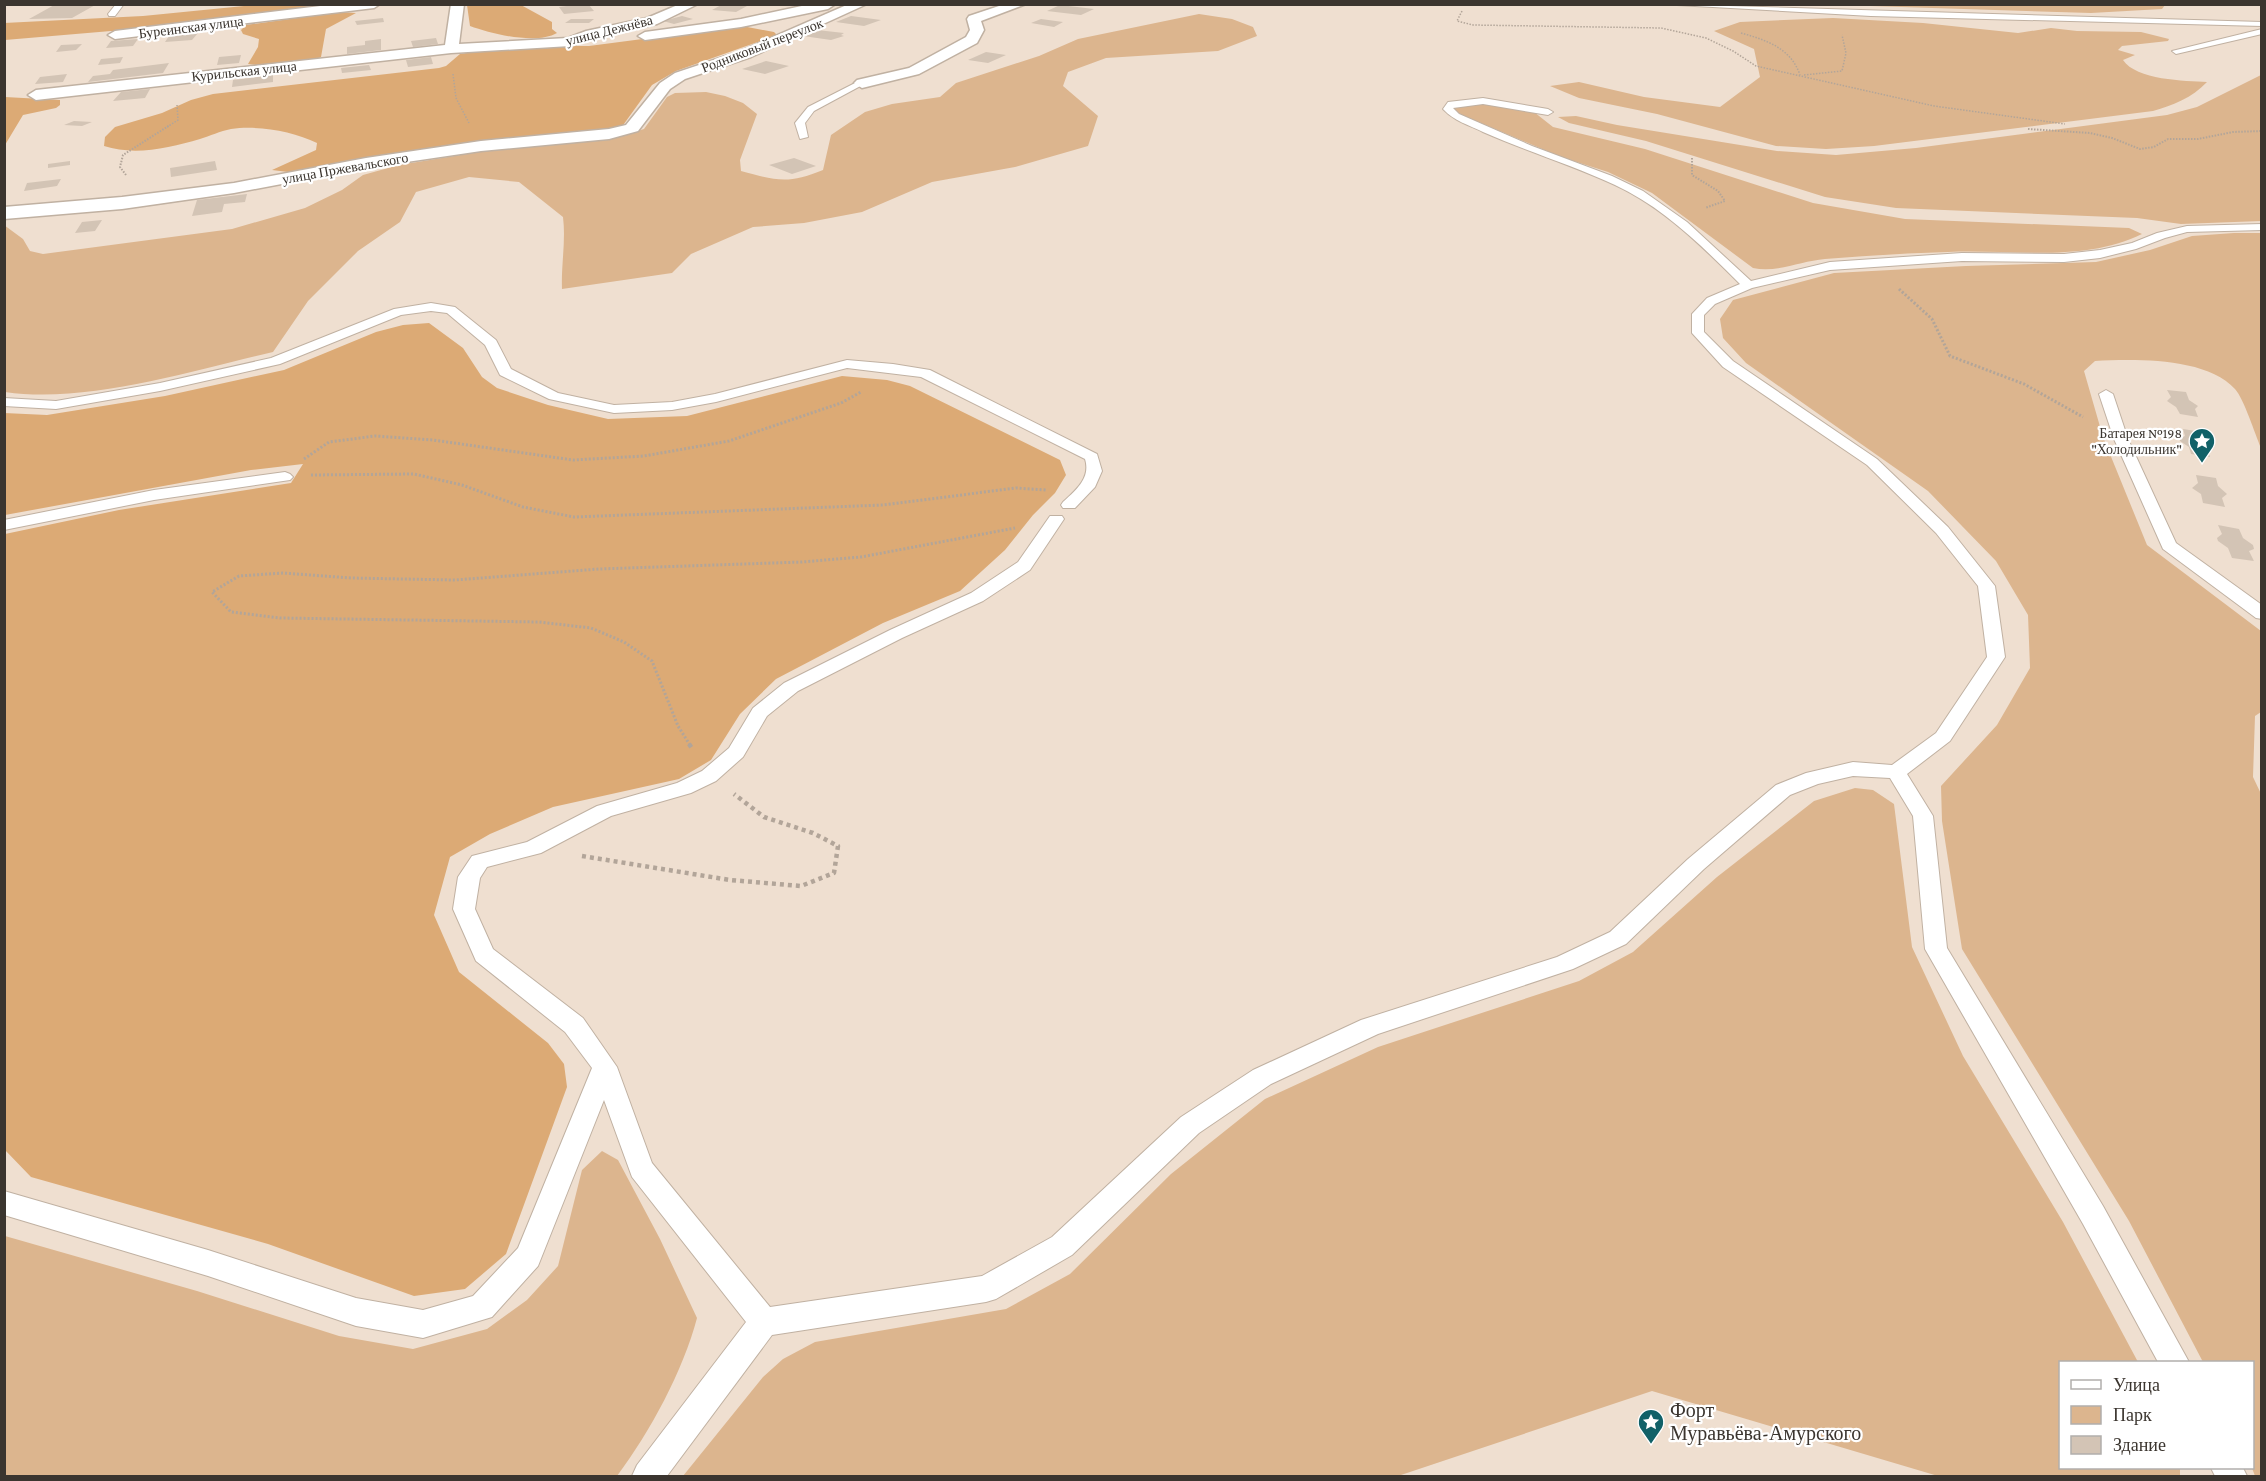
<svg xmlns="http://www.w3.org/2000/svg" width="2266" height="1481" viewBox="0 0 2266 1481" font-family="'Crimson Pro',serif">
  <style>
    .green { fill: #dcb58e }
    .forest { fill: #dcaa75 }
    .building { fill: #d3c4b5 }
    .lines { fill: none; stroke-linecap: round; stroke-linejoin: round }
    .service-casing { stroke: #c0b1a2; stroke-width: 2 }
    .minor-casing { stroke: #c0b1a2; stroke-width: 3 }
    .path-far3 { stroke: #b2a599; stroke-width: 1.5; stroke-dasharray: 1.5 1.5; stroke-linecap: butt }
    .path-far2 { stroke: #b2a599; stroke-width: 2; stroke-dasharray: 1.5 1.5; stroke-linecap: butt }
    .path-far1 { stroke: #b2a599; stroke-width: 3; stroke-dasharray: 2 2; stroke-linecap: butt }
    .path { stroke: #b2a599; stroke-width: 4.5; stroke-dasharray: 4 4; stroke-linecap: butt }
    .service { fill: #fff; fill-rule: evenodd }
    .minor { fill: #fff; fill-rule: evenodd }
    .labels { text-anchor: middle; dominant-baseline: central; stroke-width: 4.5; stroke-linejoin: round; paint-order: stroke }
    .far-street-label { font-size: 14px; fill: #3b352f; stroke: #fff }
    .far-poi-label { font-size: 14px; fill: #3b352f; stroke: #fff; text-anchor: end }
    .near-poi-label { font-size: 20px; fill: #3b352f; stroke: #fff; text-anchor: start }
  </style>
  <rect width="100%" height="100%" fill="#efdfd0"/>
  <path class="green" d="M1839,5H2165L2162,9L2091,13Z
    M1199,14L1232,19L1253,27L1257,36L1218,51L1106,58L1068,72L1063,86L1098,116L1088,146L1015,167L932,182L862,212L804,223L753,227L691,254L672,273L562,289C561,265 566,241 563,217L519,182L469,177L416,192L400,222L358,251L308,301L273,352C192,371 87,404 5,392L4,225L23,239L30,251L43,254L232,229L305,208L342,190L363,175L399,165L491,150L592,141L621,136L644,129L667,97L675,93L706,92L725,96L743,103L757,114L740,160L741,171C777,181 789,184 823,170L831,135L865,112L892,104L940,97L956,83L1039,56L1078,39Z
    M1833,18L1923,23L2018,33L2051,28L2077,31L2141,32L2169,39L2168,41L2122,46L2118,50L2135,55L2123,60C2136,80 2185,81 2207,82C2192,98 2173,105 2153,111L1874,146L1826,149L1776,146L1657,114L1579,98L1550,86L1579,82L1644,97L1720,107L1760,77L1754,49L1714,31L1740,22Z
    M2261,75V221L2181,224L2137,218L1896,208L1825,197L1646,141L1569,123L1558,117L1576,116L1617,125L1777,151L1836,155L1916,148L2167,115L2197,107Z
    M1486,103L1534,112L1553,127L1645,149L1813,203L1905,219L2129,228L2142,234C2084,263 2011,249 1948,252C1907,253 1866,256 1825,259C1801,261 1777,273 1753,268L1652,193L1608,172L1561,157L1462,115L1453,109L1457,105Z
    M2234,233H2261V448C2255,434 2244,399 2235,389C2206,357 2134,359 2095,361L2084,371L2103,437L2147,545L2261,631V712L2255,716L2253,777L2262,796L2261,1476H2255L2252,1468V1362H2203L2129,1221L1962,949L1942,821L1941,786L1997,725L2030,668L2028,615L1996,561L1928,491L1746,363L1723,338L1720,319L1733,300L1834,273L1966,266L2096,262L2150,250L2192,236Z
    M1855,788L1873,790L1894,804L1912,947L1963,1056L2063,1222L2138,1362H2060V1468H2180V1476H1938L1652,1391L1398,1476H683L763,1377L783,1359L815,1342L1006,1309L1070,1274L1171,1174L1265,1099L1378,1047L1579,981L1633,952L1717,877L1814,801Z
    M602,1151L618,1160L660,1239L697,1318C683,1371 650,1432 617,1476H5V1236L197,1291L339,1336L413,1349L487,1329L527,1300L558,1266L582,1170Z"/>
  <path class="forest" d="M254,5H351L123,33L111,31L5,40L4,23L143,16Z
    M467,5H521L552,22V29L557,33C536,45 492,34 470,26Z
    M339,12L356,13L326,29L321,57L316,60L263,66L248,64L258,47L259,39L243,34L241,30L246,25Z
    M742,26L774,32L777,35L676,71L652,85L621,128L296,173L272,170L316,150L317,143C293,131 257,125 231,129C220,131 210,136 200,139C170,148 134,156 104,146L105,137L115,127L162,113L191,100L213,94L439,68L446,66L460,54L472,52L547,46H589Z
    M5,97L60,100V105L56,108L23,115L5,145Z
    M429,323L463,348L482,377L497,388L548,405L608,419L687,416L842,376L887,380L910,386L1060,460L1066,475L1055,493L1033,515L1005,550L960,591L883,623L776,679L740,714L711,760L679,779L553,807L490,834L450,857L434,915L459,972L548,1043L564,1064L567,1087L506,1254L465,1289L414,1296L268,1244L31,1177L5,1150V534L119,510L291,483L303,464L251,470L5,515L4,413L47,415L165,396L284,370L376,332L403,325Z"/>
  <path class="building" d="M56,4H97L72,18L29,19Z
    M582,4H588L594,11L564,14L559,7Z
    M723,4H726L747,6L736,12L712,10Z
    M1060,5L1094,9L1081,15L1047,11Z
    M682,16L693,19L674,24L663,21Z
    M851,16L881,20L864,26L836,22Z
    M383,18L384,22L357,25L355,21Z
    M571,19H594L589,23H565Z
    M1041,19L1063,22L1054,27L1031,23Z
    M817,30L844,33L841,35L844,36L831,40L803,36Z
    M198,33L192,40L165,42L169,36Z
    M436,38L438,44L413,47L411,41Z
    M138,39L133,46L106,48L111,41Z
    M381,39V50L347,54V47L365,45V41Z
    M82,44L76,50L56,52L61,45Z
    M986,52L1006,55L988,63L968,60Z
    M241,55L239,63L217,65L219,57Z
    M123,57L120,63L98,65L101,59Z
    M431,57L433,64L408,67L406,60Z
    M766,61L789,66L765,74L742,69Z
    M169,63L163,73L88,82L93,76L110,74L113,70Z
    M369,65L371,70L342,73L341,68Z
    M67,74L63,82L35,84L40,77Z
    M273,75V82L232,87L233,80Z
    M150,89L145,98L113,101L121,92Z
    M74,121L92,122L82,126L64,125Z
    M794,158L816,166L792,174L769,165Z
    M70,161V165L48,168V164Z
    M215,161L217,170L171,177L170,168Z
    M61,179L57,186L24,191L27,183Z
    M247,194L245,202L224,204L222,212L192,216L197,200Z
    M102,220L95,231L75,233L82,222Z
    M2167,390L2186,392L2189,400L2198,406L2195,409L2198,417L2180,414L2176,407L2167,401L2171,397Z
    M2183,429L2202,432L2204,439L2213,446L2208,450L2210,457L2191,454L2189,447L2180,441V438L2185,436Z
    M2196,475L2216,478L2218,486L2227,494L2222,498L2225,507L2203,503L2201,494L2192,488L2198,483Z
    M2218,525L2239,529L2243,538L2253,545L2254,549L2249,551L2254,561L2232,558L2228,548L2218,541L2217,538L2222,534Z"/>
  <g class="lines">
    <g class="service-casing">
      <path id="service" d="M116,4H124L115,16H109L108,14Z
        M1659,4L2262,22V26L1871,16Z
        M2262,29V34L2176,54L2172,51Z
        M859,81L866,83L814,111L805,123L808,137L800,139L795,123L808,107Z
        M1483,98L1548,109L1553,112L1548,115L1483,104L1453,108L1459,114L1532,146L1612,176L1643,191L1687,222L1751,281L1830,262L1962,253L2064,254L2100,250L2132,243L2157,233L2187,226L2262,224V230L2187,232L2165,238L2136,249L2100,258L2064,262L1962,261L1830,270L1752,288L1715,304L1704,315V332L1733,361L1877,459L1948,527L1995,586L2005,657L1950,741L1907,774L1933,816L1947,948L2103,1206L2189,1362H2158L2083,1224L1925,949L1913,816L1890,778L1853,776L1818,784L1790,795L1704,869L1626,944L1573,969L1378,1034L1271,1084L1199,1133L1072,1255L996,1299L986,1302L772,1335L667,1476H632L637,1465L746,1322L632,1177L604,1100L538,1266L492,1317L423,1338L356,1326L208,1276L4,1215V1191L208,1250L356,1298L423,1310L473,1296L518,1248L592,1068L565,1032L476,961L453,909L458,877L472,856L527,842L597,806L677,783L702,771L729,748L753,708L784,683L890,630L971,593L1018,562L1050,516H1062L1064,519L1030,570L983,601L902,638L798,691L767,716L743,757L716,781L691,793L611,816L541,853L487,867L480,878L475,909L493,949L583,1018L617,1067L652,1163L770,1307L982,1276L1052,1237L1181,1117L1253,1070L1361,1020L1557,957L1610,932L1688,859L1776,785L1806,773L1853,762L1892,765L1936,733L1987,657L1978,586L1936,533L1867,465L1723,367L1692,333V314L1707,298L1740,284C1703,247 1663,207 1615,185C1572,165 1526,151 1483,132C1469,125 1454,121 1443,109L1448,102Z
        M431,303L455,307L496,340L511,369L558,393L614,405L672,402L715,394L847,360L893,364L930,370L1097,454L1102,471L1095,487L1075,508H1063L1061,505L1063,502C1076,490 1091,478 1085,459L921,377L847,368L716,402L672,410L614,413L549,399L500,375L485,345L447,313L431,311L401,315L280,364L160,391L56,409L4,406V398L56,401L160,383L271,358L394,309Z
        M2106,390L2113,394L2128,439L2176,543L2262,605V619L2256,618L2163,549L2114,439L2099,394Z
        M285,472L290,474L293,477L290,480L154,500L4,530V520L154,490Z
        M2211,1468H2243L2247,1476H2215Z"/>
    </g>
    <g class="minor-casing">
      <path id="minor" d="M337,4H380L374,8L115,39L108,35L115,31Z
        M451,4H464L459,44L568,38L586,31L647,18L680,4H698L657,24L594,38L570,46L451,53L36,100L28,95L36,90L445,45Z
        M811,4L834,5L828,9L741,27L645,40L638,36L645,32L741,19Z
        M849,4H867L751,57L685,79L670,89L638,131L609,139L481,151L366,168L234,193L122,209L4,219V207L122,197L234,183L366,158L481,141L609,129L626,125L660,83L675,73L741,51Z
        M1005,4H1026L981,21L984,30L977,43L919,74L862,88L854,83L857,80L909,68L966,37L970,30L967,19L969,16Z"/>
    </g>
    <path class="path-far3" d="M1462,11L1457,21L1473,25L1661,28L1706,38L1733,51L1756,66L1934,106L2065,124
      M1741,33C1766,40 1791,48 1800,75
      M453,74L456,98L469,123
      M1804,75L1842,71L1846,53L1842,35
      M167,127L178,120L177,105"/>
    <path class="path-far2" d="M2028,129L2090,133L2112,138L2140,149L2154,147L2168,139H2198L2233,132L2262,131
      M1692,158V175L1718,191L1725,201L1705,208
      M126,175L120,167L123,155L170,125"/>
    <path class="path-far1" d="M1899,289L1932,319L1950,356L2024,384L2083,417
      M304,459L329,442L375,436L433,440L573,460L644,456L729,441L841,403L861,392
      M311,475L414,474L462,485L523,507L574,517L883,505L1016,488L1046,490
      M690,745L678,726L652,661L624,642L591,628L539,622L280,618L231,612L212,592L239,576L283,573L351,578L455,580L599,569L802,562L861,557L1015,528"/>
    <path class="path" d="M689,744L693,750
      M582,856L730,880L801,886L834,873L838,846L813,833L764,817L734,794"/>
    <use href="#service" class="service"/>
    <use href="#minor" class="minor"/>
  </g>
  <defs>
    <g id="sight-pin" transform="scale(1.35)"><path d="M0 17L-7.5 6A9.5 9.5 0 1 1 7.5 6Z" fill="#116168" stroke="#fff"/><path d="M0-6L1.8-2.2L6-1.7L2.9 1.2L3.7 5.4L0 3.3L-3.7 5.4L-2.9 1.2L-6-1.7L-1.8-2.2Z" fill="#fff"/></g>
  </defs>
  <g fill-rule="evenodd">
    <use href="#sight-pin" x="2202" y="441"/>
    <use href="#sight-pin" x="1651" y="1422"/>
  </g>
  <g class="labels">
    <g class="far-street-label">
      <text transform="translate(191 27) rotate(-7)">Буреинская улица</text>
      <text transform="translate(609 30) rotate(-14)">улица Дежнёва</text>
      <text transform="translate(762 45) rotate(-21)">Родниковый переулок</text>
      <text transform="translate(244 71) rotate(-6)">Курильская улица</text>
      <text transform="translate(345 168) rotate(-10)">улица Пржевальского</text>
    </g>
    <g class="far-poi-label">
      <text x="2182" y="433">Батарея №198<tspan x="2182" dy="16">"Холодильник"</tspan></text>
    </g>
    <g class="near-poi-label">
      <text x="1670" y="1410">Форт<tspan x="1670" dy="23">Муравьёва-Амурского</tspan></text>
    </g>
  </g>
  <rect width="2266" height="1481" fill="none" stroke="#3b352f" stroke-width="12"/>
  <rect x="2059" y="1361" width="195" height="108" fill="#ffffff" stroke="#b1aeac" stroke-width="1.5"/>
  <rect x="2071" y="1380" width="30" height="9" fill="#ffffff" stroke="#b1aeac" stroke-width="1.5"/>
  <text x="2113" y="1391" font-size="18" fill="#3b352f">Улица</text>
  <rect x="2071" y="1406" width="30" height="18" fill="#dcb58e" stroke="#b1aeac" stroke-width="1.5"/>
  <text x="2113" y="1421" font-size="18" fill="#3b352f">Парк</text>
  <rect x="2071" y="1436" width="30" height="18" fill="#d3c4b5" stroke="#b1aeac" stroke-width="1.5"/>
  <text x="2113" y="1451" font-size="18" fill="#3b352f">Здание</text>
</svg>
